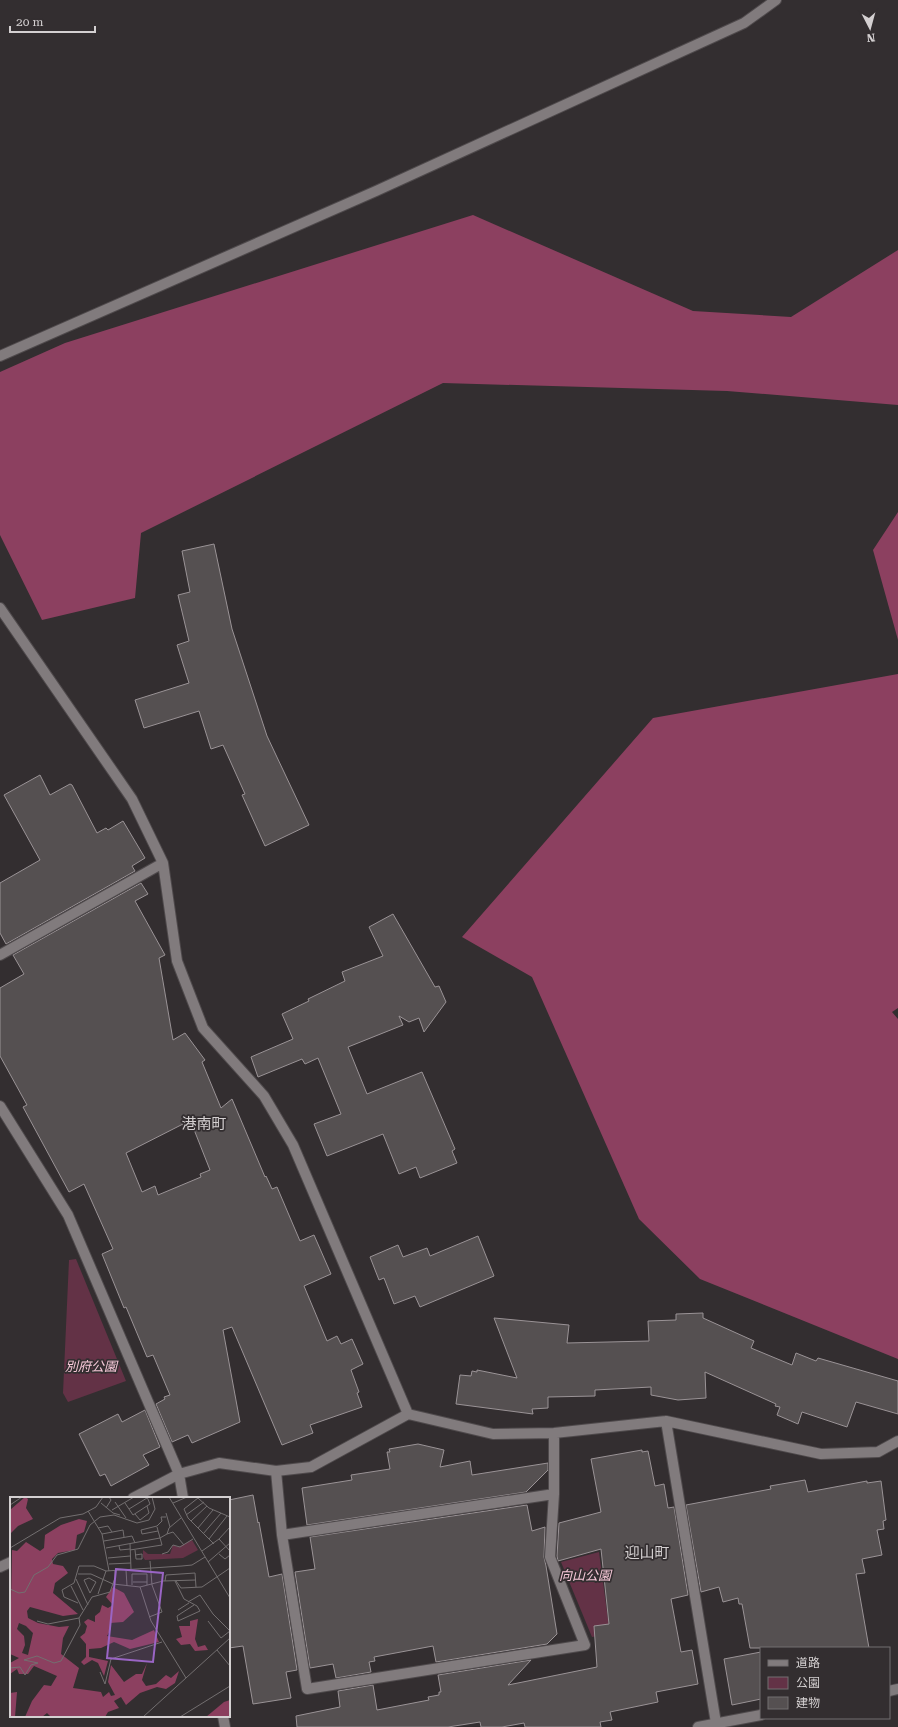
<svg xmlns="http://www.w3.org/2000/svg" width="898" height="1727" viewBox="0 0 898 1727" font-family="'Roboto Serif','Noto Sans JP',serif">
  <style>
    .green { fill: #633246 }
    .forest { fill: #8c4060 }
    .building { fill: #555051; stroke: #9a9396; fill-rule: evenodd }
    .lines { fill: none; stroke-linecap: round; stroke-linejoin: round }
    .minor-casing { stroke: #4f4a4c; stroke-width: 12 }
    .minor { stroke: #817b7d; stroke-width: 10 }
    .labels { text-anchor: middle; dominant-baseline: central; stroke-width: 3.5; stroke-linejoin: round; paint-order: stroke }
    .park-label { font-size: 13px; font-style: italic; fill: #f6c8d8; stroke: #332e30 }
    .quarter-label { font-size: 15px; fill: #d4d0d1; stroke: #332e30 }
    .inset-road { fill: none; stroke: #736f70; stroke-width: 1 }
    .view { fill: #9a65c5; fill-opacity: 0.15; stroke: #9a65c5; stroke-width: 2 }
    .inset-edge { fill: none; stroke: #d4d0d1; stroke-width: 2 }
  </style>
  <rect width="100%" height="100%" fill="#332e30"/>
  <path class="green" d="M76,1259L126,1381L68,1402L63,1393L69,1260Z
    M599,1552L610,1634L592,1637L561,1562Z"/>
  <path class="forest" d="M473,215L693,311L791,317L898,250V405L727,391L443,383L141,533L135,598L42,620L0,535V372L65,343Z
    M898,512V640L873,550Z
    M898,674V1008L892,1012L898,1019V1359L700,1279L639,1219L532,977L462,937L653,718Z"/>
  <path class="building" d="M214,544L232,629L267,736L309,825L265,846L242,795L245,794L223,745L211,749L199,711L144,728L135,700L189,683L177,645L189,641L178,595L190,592L182,551Z
    M40,775L50,795L70,784L72,785L97,833L106,828L108,830L123,821L145,858L132,866L135,871L6,944L0,933V883L40,860L4,795Z
    M141,883L148,894L135,901L165,955L159,958L173,1040L185,1033L205,1060L202,1062L221,1108L232,1099L265,1177L266,1176L272,1189L277,1187L300,1241L314,1235L331,1274L304,1286L327,1341L337,1336L341,1344L352,1339L363,1364L351,1370L359,1392L357,1393L362,1407L310,1425L313,1433L282,1445L232,1327L223,1330L240,1422L192,1443L188,1435L172,1442L156,1404L165,1399L164,1397L170,1395L153,1355L147,1357L126,1307L124,1308L102,1254L113,1249L84,1184L69,1192L23,1107L27,1105L0,1056V988L24,974L13,955ZM183,1124L184,1130L193,1127L210,1170L200,1174L201,1177L158,1195L155,1186L142,1192L126,1153Z
    M393,914L435,987L439,986L446,1002L424,1032L419,1018L409,1022L399,1016L403,1025L348,1047L367,1094L422,1072L455,1149L452,1151L457,1163L420,1178L416,1167L399,1174L383,1134L327,1156L314,1124L341,1114L318,1058L305,1064L302,1059L258,1077L251,1057L293,1039L282,1014L309,1001L308,999L345,981L342,972L383,956L369,927Z
    M478,1236L494,1276L420,1307L415,1296L394,1304L384,1278L379,1280L370,1257L398,1245L403,1257L427,1248L430,1256Z
    M703,1313V1318L754,1341L751,1348L792,1365L796,1353L816,1361L818,1358L898,1381V1414L856,1402L847,1427L802,1412L798,1424L777,1415L780,1407L775,1406L776,1404L705,1372L706,1398L678,1400L651,1395V1387L595,1390V1396L548,1397V1408L532,1409L533,1414L456,1404L460,1375L471,1376L472,1371L477,1372V1370L517,1378L494,1318L569,1325L567,1343L649,1341L648,1321L676,1320V1314Z
    M145,1410L160,1447L143,1455L149,1465L111,1486L105,1474L100,1476L79,1434L118,1414L122,1422Z
    M418,1444L444,1450L440,1467L470,1461L472,1475L548,1463V1470L526,1492L307,1525L302,1488L352,1480L351,1475L390,1469L387,1452H390L389,1449Z
    M642,1450V1452L648,1451L655,1486L664,1484L668,1508L674,1507L688,1595L671,1599L681,1652L692,1650L698,1684L656,1692L658,1702L610,1712L612,1720L600,1722L601,1727H525L524,1723L502,1727H481L480,1722L448,1727H297L296,1716L340,1707L338,1691L373,1685L377,1710L429,1700L428,1697L439,1695V1692H441L438,1675L531,1660L508,1685L597,1667L594,1626L609,1624L601,1549L558,1561L557,1556L559,1523L601,1512L591,1459Z
    M805,1480L808,1492L867,1481V1483L881,1481L886,1520L883,1521L884,1529L877,1530L882,1555L862,1559L865,1573L856,1574L869,1648H750L742,1604H739L738,1598L723,1602L719,1587L701,1592L686,1505L771,1489L770,1486Z
    M253,1495L258,1523L259,1522L269,1577L282,1574L297,1670L286,1672L291,1698L253,1704L243,1646L229,1648V1500Z
    M527,1505L532,1531L545,1527L544,1557L546,1566L557,1634L547,1644L436,1662L433,1646L374,1657L375,1661L369,1662L371,1672L336,1678L333,1664L310,1668L295,1572L315,1569L310,1537Z
    M761,1652V1699L732,1705L724,1659Z"/>
  <g class="lines">
    <g class="minor-casing">
      <path id="minor" d="M0,356L376,191L744,23L776,0
        M0,608L132,799L163,863L177,961L203,1028L264,1096L293,1145L408,1414
        M0,955L163,863
        M0,1106L68,1215L179,1474L183,1498
        M666,1421L716,1723
        M276,1471L282,1535L307,1689L585,1645L550,1557L554,1494V1433
        M133,1498L179,1474L219,1463L276,1471L311,1467L408,1414L493,1434L554,1433L666,1421L821,1454L878,1452L898,1441
        M282,1535L554,1494
        M0,1567L11,1562
        M889,1691L898,1689
        M223,1716L225,1727
        M698,1727L761,1715"/>
    </g>
    <use href="#minor" class="minor"/>
  </g>
  <g class="labels">
    <g class="park-label">
      <text x="91" y="1366">別府公園</text>
      <text x="585" y="1575">向山公園</text>
    </g>
    <g class="quarter-label">
      <text x="204" y="1124">港南町</text>
      <text x="647" y="1553">迎山町</text>
    </g>
  </g>
  <g transform="translate(10 1497)">
    <rect width="220" height="220" fill="#332e30"/>
    <path d="M182,43L188,53L173,61L135,63L133,60V53L138,57H160L163,48L168,50Z" fill="#633246"/>
    <path d="M15,0L18,2L16,11L23,22L8,29L0,37V13ZM69,22L77,24L74,35L67,38L65,53L48,56L42,62L43,67L53,69L58,76L45,86L43,96L68,117L53,119L20,110L17,114L18,121L28,126L49,130L59,129L53,141L51,157L69,171L63,191L91,195L93,200L99,195L101,199L105,198L98,185L101,168L114,185L126,177H132L137,166L132,183L136,189L146,187L156,178L161,181L169,174L165,186L156,192L147,190L130,196L116,208L111,200L104,204L109,211L98,215L95,220H41L37,216L32,220H15L22,204L34,188L41,189L47,179L24,169L18,177H9L7,172L0,177V166L9,161L0,157L2,53L7,54L16,45L30,54L34,51L35,38L51,28ZM9,126L16,129L23,136L18,158L12,156L15,148L14,139L7,132ZM103,90L114,96L124,115L113,125L100,126L101,132L97,139L122,143L144,133L149,145L120,152L104,145L91,151L79,152V160L98,164L94,179L88,166L82,163L74,168L71,165L76,160V147L70,140L75,136L77,129L74,125L78,122L85,125V119L90,115L92,108L98,111L103,108L96,100ZM188,122L185,142L188,150L195,148L198,153L185,154L180,147L171,148L166,142L172,140L169,129H180V124ZM7,195L5,220H0V196Z" fill="#8c4060" fill-rule="evenodd"/>
    <path d="M220,203V220H196L214,205Z" fill="#8a3e5d"/>
    <path class="inset-road" d="M159,0L220,101M188,1L174,12L178,21L204,47M188,1L199,11L220,20M105,5L116,21M91,6L103,16L110,18M115,6L123,18L140,7L137,0M163,6L177,0M0,8L12,0M96,11L101,3L99,0M119,12L137,1M102,13L124,0M78,14L92,37L99,74M156,16L160,30M125,17L130,23L139,16L137,9M176,18L194,5M181,24L197,9M88,31L98,29L102,35M188,31L203,13M148,34L132,37L131,33L147,29L152,24L151,20H156M92,37L113,33L114,40M157,37L163,35L174,48M193,37L211,16M199,42L217,19M209,42L220,54M94,44L122,39L125,46M120,47L121,72M109,49L110,53L120,52M0,51L50,21L73,17L86,10L93,0M96,51L150,41L157,37L159,31L171,21M120,53L152,48L147,30M125,53L126,62H132V57L125,58M192,54L209,42L220,30M152,57L158,55L163,48L170,50L183,42M209,57L215,62L220,58M98,61L120,59M198,65L220,46M99,67L121,66M116,73L117,89M68,77H81L103,87L130,90L153,84L186,83M79,81L86,85L80,96L74,83ZM66,82L78,108M155,84L156,78L185,76L186,90M165,84L174,102L187,109L190,114L168,124L167,119L184,108M166,84L171,91L192,90L220,71M123,85H137M122,88V77H137V88M61,89L73,113M130,90L141,124L176,181M0,92L9,96L15,95L24,78L38,70L47,58L68,52L80,28L90,20L104,18L127,26L139,23L145,12L142,0M88,97L96,74M178,105L190,98L203,117L220,134M68,106L54,100L52,93L64,86L69,69H84L96,74L172,69L182,68L195,60M168,113L179,106M139,120L152,115L142,88L140,64M27,124L38,127L69,121L82,100L100,95L105,81V74M198,124L211,141L220,134M207,153L220,169M0,171L10,170L15,178L21,168L28,166L14,163L27,159L44,166L51,164L70,128L69,121M90,175L95,187L101,162L152,145M133,220L220,141M170,220L220,189"/>
    <path class="view" d="M106,72L153,76L143,165L97,161Z"/>
    <rect width="220" height="220" class="inset-edge"/>
  </g>
  <rect x="760" y="1647" width="130" height="72" fill="#332e30" stroke="#736f70"/>
  <rect x="768" y="1660" width="20" height="6" fill="#817b7d" stroke="#736f70"/>
  <text x="796" y="1667" font-size="12" fill="#d4d0d1">道路</text>
  <rect x="768" y="1677" width="20" height="12" fill="#633246" stroke="#736f70"/>
  <text x="796" y="1687" font-size="12" fill="#d4d0d1">公園</text>
  <rect x="768" y="1697" width="20" height="12" fill="#555051" stroke="#736f70"/>
  <text x="796" y="1707" font-size="12" fill="#d4d0d1">建物</text>
  <g transform="translate(870 28) rotate(174)" stroke="#332e30" stroke-width="3" paint-order="stroke">
  <path d="M0-3L7 15L0 10L-7 15Z" fill="#d4d0d1"/>
  <text y="-6" font-size="11" font-weight="bold" text-anchor="middle" fill="#d4d0d1">N</text>
  </g>
  <path d="M10 26v6h85v-6" fill="none" stroke="#d4d0d1" stroke-width="2"/>
  <text x="16" y="26" font-size="12" fill="#d4d0d1" stroke="#332e30" stroke-width="3" paint-order="stroke">20 m</text>
</svg>
